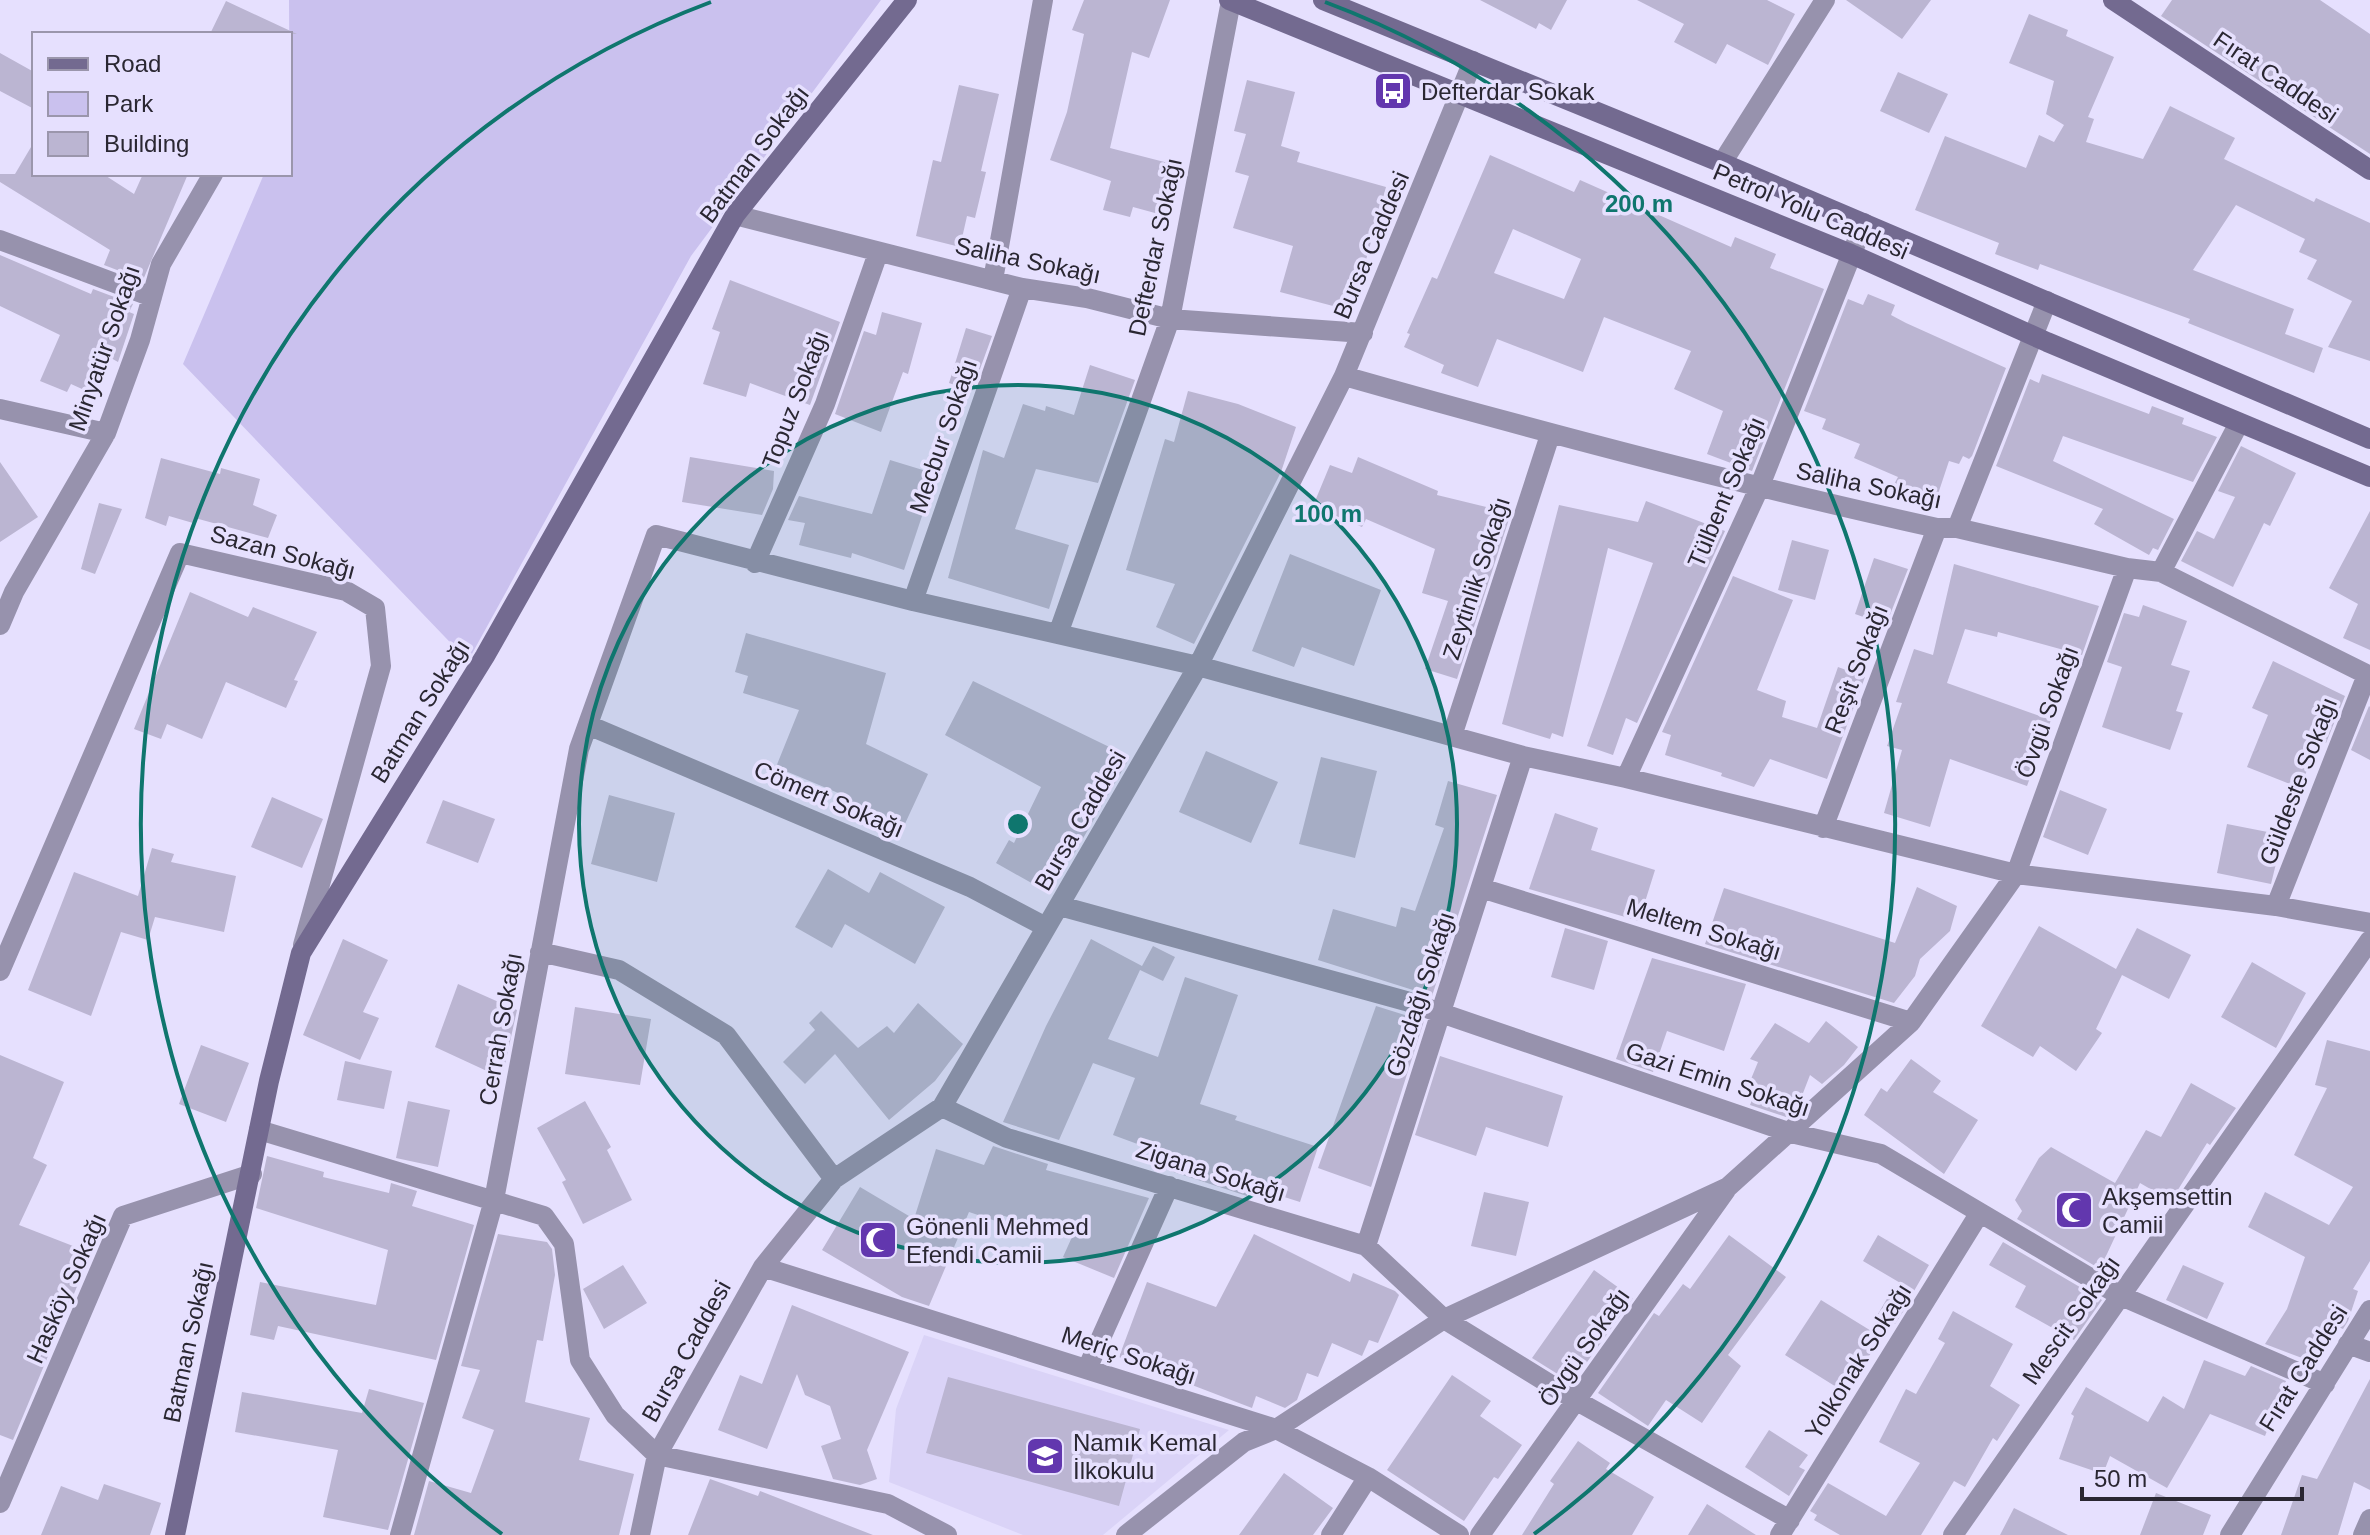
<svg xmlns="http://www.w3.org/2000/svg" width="2370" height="1535" viewBox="0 0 2370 1535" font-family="Helvetica,sans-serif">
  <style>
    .built { fill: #dad3f7 }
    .green { fill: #cac1ee }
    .building { fill: #bbb5d2; fill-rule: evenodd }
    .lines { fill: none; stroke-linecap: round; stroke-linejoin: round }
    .street { stroke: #9792ad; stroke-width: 20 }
    .secondary { stroke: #736a90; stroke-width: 20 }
    .ring { fill: none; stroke: #0f766e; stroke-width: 4 }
    .labels { text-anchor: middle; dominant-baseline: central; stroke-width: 7; stroke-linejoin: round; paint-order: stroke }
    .street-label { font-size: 24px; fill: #2a2732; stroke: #e6e0fe }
    .poi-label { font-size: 24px; fill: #2a2732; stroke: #e6e0fe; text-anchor: start }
    .centre { fill: #0f766e; stroke: #e6e0fe; stroke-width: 4 }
    .ring-label { font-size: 24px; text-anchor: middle; font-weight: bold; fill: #0f766e; stroke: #e6e0fe; stroke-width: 7; stroke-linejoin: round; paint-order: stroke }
  </style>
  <rect width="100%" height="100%" fill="#e6e0fe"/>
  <path class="built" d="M924,1335L1229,1430L1103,1535H1023L889,1482L896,1409Z"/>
  <path class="green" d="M289,0H881L691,256L468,661L183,364L264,174H290Z"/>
  <path class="building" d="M1084,0H1170L1149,58L1132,52L1110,148L1180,166L1166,216L1133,207L1130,217L1103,210L1111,181L1050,160L1067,112L1084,34L1072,30Z
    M1480,0H1567L1551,30L1539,23L1536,29Z
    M1637,0H1767L1795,14L1768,65L1727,44L1716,64L1674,42L1684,24Z
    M1846,0H1931L1902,39Z
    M2172,0H2320L2370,34V154L2161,16Z
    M226,1L297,34H210Z
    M2029,14L2068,30L2066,36L2114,57L2088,117L2094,119L2086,142L2143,159L2170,106L2235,138L2224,159L2314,202L2316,198L2370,223V361L2328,347L2352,301L2307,279L2317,260L2299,252L2305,239L2236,205L2193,270L2294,309L2285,334L2323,348L2314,373L2188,323L2190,319L2040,264L2038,270L1995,254L1999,243L1915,210L1945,136L2026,168L2039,135L2054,142L2064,125L2046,114L2054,81L2009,63Z
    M0,53L34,72V109L0,91Z
    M1898,72L1948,94L1929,133L1880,111Z
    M1247,80L1295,92L1281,146L1300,152L1297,162L1386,187L1352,311L1280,292L1293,246L1233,228L1249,176L1235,172L1246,134L1234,131Z
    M959,85L999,94L981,171L986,172L975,218L967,216L960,247L916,236L933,160L941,162Z
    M34,142V174H103L134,194L143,174H188L143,280L104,265L110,250L0,182V174H15Z
    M1490,155L1574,192L1580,180L1731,247L1735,237L1776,254L1770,268L1824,289L1752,471L1707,454L1723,411L1674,389L1691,351L1604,317L1583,372L1497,339L1478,387L1441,373L1444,365L1404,347L1410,334L1407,333L1432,277L1437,279ZM1513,229L1581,259L1564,299L1494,273Z
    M0,255L91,294L93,289L133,304L129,312L134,314L118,362L109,357L93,394L71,384L67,392L40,381L60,335L0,306Z
    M730,280L840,322L810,405L750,383L746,397L703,384L720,332L712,329Z
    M1868,294L1895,305L1891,315L1906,323L2006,368L1972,456L1969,459L1963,456L1959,464L1949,461L1932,512L1890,492L1898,477L1854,458L1860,444L1822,429L1826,419L1804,411L1848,299L1863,305Z
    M882,312L922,323L908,374L903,372L881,432L835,414L864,331L876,335Z
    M966,328L992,336L972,391L949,383Z
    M1090,365L1135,380L1098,483L1036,469L1015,529L1069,545L1049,609L948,578L983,450L1004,458L1023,404L1045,411L1046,406L1074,415Z
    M2042,374L2149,414L2152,406L2184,418L2182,424L2217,437L2193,482L2063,436L2053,461L2174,519L2158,550L2153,548L2149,555L2094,524L2103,509L1996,466L2030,379L2039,383Z
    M1188,391L1238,404L1296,427L1281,472L1194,644L1156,627L1175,584L1126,570L1165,439L1174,442Z
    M2241,446L2296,473L2270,526L2264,523L2233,587L2181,561L2197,531L2214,539L2235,497L2218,491Z
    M690,457L774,471L773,489L762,515L682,502Z
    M1358,457L1438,491L1437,495L1511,513L1457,679L1425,669L1448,601L1422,593L1435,549L1366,519L1362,527L1313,506L1330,465L1352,473Z
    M161,458L220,474L221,468L260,479L253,505L277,515L268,538L195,518L193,523L169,516L166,526L145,518Z
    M890,460L936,474L904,570L852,553L851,558L799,545L805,523L788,520L799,496L872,514Z
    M0,462L38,517L0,542Z
    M1646,501L1725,531L1637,723L1626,718L1613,755L1587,746L1653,563L1608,548L1563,737L1552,733L1550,739L1502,724L1559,505L1638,522Z
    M99,503L122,509L95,574L81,569Z
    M2370,511V650L2343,638L2358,604L2329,588Z
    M1792,540L1829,550L1815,600L1778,590Z
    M1290,554L1381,590L1354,666L1302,647L1294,667L1252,651Z
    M1874,558L1908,569L1886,625L1855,614Z
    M1954,564L2099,606L2082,655L1998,632L1997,637L1965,629L1947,683L2051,720L2027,786L1950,759L1930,827L1884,813L1902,750L1887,746L1902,703L1896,702L1914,649L1933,655Z
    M1733,576L1793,600L1757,690L1786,701L1782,717L1817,728L1838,667L1865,677L1827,779L1770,759L1754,787L1721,776L1722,773L1665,755L1671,735L1662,732Z
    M190,592L248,617L253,607L317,632L294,680L298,681L286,708L226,682L202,739L167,724L161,739L134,729Z
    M2143,605L2187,621L2171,665L2190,671L2176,711L2183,713L2170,750L2102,727L2122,667L2107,662L2124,613L2139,617Z
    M746,633L886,673L866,744L928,774L903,828L841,799L843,795L776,767L799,710L743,693L748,676L735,672Z
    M2273,661L2345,696L2326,743L2319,740L2300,788L2247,767L2268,715L2252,708Z
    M973,681L1130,757L1074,854L1066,850L1044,890L996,863L1009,840L1014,843L1041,787L945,735Z
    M2369,706L2370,707V760L2351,750Z
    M1206,751L1278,782L1251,843L1179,812Z
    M1321,757L1377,771L1355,858L1299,844Z
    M1448,781L1497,795L1432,996L1318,960L1333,909L1396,927L1401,907L1415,911L1444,828L1435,825Z
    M2060,790L2107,809L2088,855L2043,837Z
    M609,795L675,813L657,882L591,864Z
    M272,797L323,819L302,868L251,847Z
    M443,800L495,819L478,863L426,843Z
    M1555,813L1598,828L1591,850L1655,870L1639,921L1529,889Z
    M2227,824L2283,835L2271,884L2217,873Z
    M152,848L174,854L171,862L236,876L224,932L155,917L148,940L121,932L91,1016L28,990L74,872L138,896Z
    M828,869L869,893L880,872L945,907L915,964L845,924L832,948L795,927Z
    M1917,887L1957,906L1950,931L1920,959L1915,976L1894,1003L1705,944L1724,888L1895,943Z
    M2039,926L2116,969L2137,928L2191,955L2169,999L2122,975L2096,1029L2102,1033L2076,1071L2040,1046L2033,1057L1981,1026Z
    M1565,928L1608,941L1594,990L1551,977Z
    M343,939L388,960L363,1012L379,1018L360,1060L303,1035Z
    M1091,939L1142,966L1153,946L1175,957L1163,981L1140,970L1108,1039L1158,1057L1185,977L1238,995L1200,1104L1237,1116L1235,1120L1318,1147L1300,1202L1250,1186L1247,1196L1146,1163L1151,1149L1113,1135L1135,1078L1093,1063L1059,1140L1003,1122L1046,1026Z
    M1652,958L1746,984L1724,1051L1667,1031L1653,1072L1616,1059Z
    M2252,962L2306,993L2276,1048L2221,1017Z
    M458,984L517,1010L502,1078L435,1047Z
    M918,1003L963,1044L935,1081L889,1120L835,1054L805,1084L783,1062L815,1030L809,1023L821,1011L858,1048L887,1026L894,1033Z
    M1376,1006L1424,1021L1371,1187L1318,1168Z
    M575,1007L651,1019L640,1085L565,1074Z
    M1826,1021L1858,1047L1844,1065L1822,1084L1810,1075L1798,1106L1786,1117L1750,1105L1758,1084L1751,1079L1758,1062L1750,1059L1775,1023L1809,1043Z
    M2327,1040L2370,1051V1261L2353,1289L2358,1291L2348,1321L2343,1329L2336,1326L2318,1364L2265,1344L2287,1309L2305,1257L2248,1227L2265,1192L2329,1225L2353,1187L2294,1155L2327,1088L2315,1085Z
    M201,1045L249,1063L226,1122L179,1104Z
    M0,1055L64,1082L33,1158L47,1165L19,1225L91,1253L13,1440L0,1435Z
    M1440,1056L1563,1096L1548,1147L1486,1127L1476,1156L1415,1135Z
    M1911,1059L1941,1081L1933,1092L1978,1120L1944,1174L1864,1115L1881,1088L1887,1092Z
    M345,1061L392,1071L384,1109L337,1100Z
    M2191,1083L2236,1108L2210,1145L2207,1143L2171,1201L2140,1183L2100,1269L2017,1219L2022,1211L2015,1200L2039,1158L2051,1147L2115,1183L2146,1130L2161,1137Z
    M408,1101L450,1110L438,1167L396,1158Z
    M585,1101L611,1147L607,1150L632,1200L583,1224L562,1182L566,1180L537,1128Z
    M993,1146L1048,1164L1046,1170L1149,1198L1114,1278L1063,1257L1072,1237L1001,1215L999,1222L969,1212L929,1306L902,1297L822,1250L860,1187L914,1219L936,1149L984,1165Z
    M267,1156L324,1172L323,1177L389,1193L391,1183L417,1191L412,1206L474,1225L436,1360L278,1326L274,1340L250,1335L260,1282L376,1305L388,1250L256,1208Z
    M1484,1192L1529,1202L1516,1256L1471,1246Z
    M498,1234L547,1242L552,1249L555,1275L543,1341L537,1340L525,1402L590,1418L579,1460L634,1474L619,1535H414L429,1481L471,1493L494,1430L462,1418L480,1370L461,1366Z
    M1254,1234L1350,1282L1353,1273L1395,1291L1399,1295L1378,1343L1369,1340L1362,1356L1332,1343L1318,1377L1307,1373L1297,1400L1285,1408L1256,1396L1252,1408L1119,1357L1147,1282L1216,1307Z
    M1729,1235L1786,1277L1728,1355L1741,1366L1702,1423L1666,1400L1648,1426L1598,1393L1654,1313L1659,1316L1683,1284L1690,1289Z
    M1878,1235L1929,1265L1914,1291L1863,1261Z
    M2003,1242L2102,1300L2074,1340L2015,1307L2026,1286L1989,1265Z
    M623,1265L647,1303L604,1329L583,1289Z
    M2183,1265L2224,1283L2207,1319L2166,1300Z
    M1594,1270L1633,1298L1572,1383L1532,1358Z
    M1892,1290L1910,1301L1895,1324L1878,1314Z
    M1821,1300L1881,1337L1846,1393L1785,1355Z
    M792,1305L909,1352L867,1450L877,1479L860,1485L833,1479L821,1446L841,1439L830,1406L805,1395L797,1374L767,1449L718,1430L740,1375L762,1384Z
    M1953,1311L2013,1344L1990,1386L2020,1405L1997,1441L1993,1438L1965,1487L1954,1481L1921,1535H1840L1814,1520L1817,1515L1810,1511L1828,1483L1886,1516L1920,1463L1879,1442L1906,1389L1916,1394L1945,1343L1938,1339Z
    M2204,1360L2245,1376L2251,1366L2286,1381L2265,1436L2210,1414L2167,1488L2110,1456L2103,1474L2059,1459L2074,1416L2071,1414L2086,1387L2148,1422L2163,1396L2184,1409Z
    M1452,1375L1491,1401L1480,1416L1522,1445L1498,1479L1494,1477L1464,1521L1387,1470Z
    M948,1377L1140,1429L1119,1506L926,1453Z
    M2370,1379V1490L2354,1482L2338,1535H2281L2302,1475L2317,1479Z
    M369,1389L424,1403L388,1530L323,1517L338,1450L235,1432L242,1392L362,1413Z
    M1769,1430L1808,1455L1799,1467L1805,1470L1789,1496L1745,1467Z
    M1578,1441L1610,1463L1606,1469L1654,1497L1632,1535H1522L1554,1484L1550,1481Z
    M1284,1473L1333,1508L1313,1535H1239Z
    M710,1479L758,1496L760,1491L873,1535H688Z
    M104,1484L161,1503L150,1535H41L61,1486L98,1500Z
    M2156,1493L2211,1515L2203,1535H2140Z
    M1707,1504L1756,1535H1688Z
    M2014,1508L2068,1535H2000Z"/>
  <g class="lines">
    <path class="street" d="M1722,163L1825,0
      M735,215L1022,288L1087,298L1170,319L1363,333
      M0,240L152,297
      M993,280L1043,0
      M1344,376C1541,432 1737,484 1937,528H1957L2127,568L2161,572L2370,676
      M0,409L106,433
      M1957,528L2047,301
      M755,563L825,404L878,253
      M2161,572L2239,423
      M913,601L1022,288
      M0,625L14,592L106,433L140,340L161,264L213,174
      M1058,634L1170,319L1231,1
      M588,725L970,887L1046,927
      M1452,736L1550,435
      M1626,778L1759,488L1864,223
      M1823,828L1937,528
      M1481,888L1911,1022
      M1060,906L1406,1001L1791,1133L1881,1154L2119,1295L2325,1384
      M2276,906L2367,675
      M540,952L619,970L726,1035L834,1179
      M0,971L180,553L346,591L375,608L381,666L303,945
      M942,1107L1007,1138L1366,1246L1444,1319L1577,1401L1790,1520
      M259,1130L544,1216L564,1244L580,1360L615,1415L657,1455L888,1504L947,1535
      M1366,1246L1523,756
      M763,1267L1276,1429L1368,1477L1459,1535
      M2348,1344L2370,1352
      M1087,1369L1169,1186
      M0,1503L123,1216L252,1174
      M400,1535L494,1200L579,749L656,535L913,601L1198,666L1523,756L1626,778L2016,874L2276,906L2370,923
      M640,1535L657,1455L763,1267L834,1179L942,1107L1198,666L1344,376L1473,61
      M1126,1535L1244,1442L1276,1429L1444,1319L1728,1187L1911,1022L2016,874L2127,568
      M1331,1535L1368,1477
      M1480,1535L1726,1190
      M1780,1535L1979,1214
      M1953,1535L2370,940
      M2230,1535L2370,1310
      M2363,1535L2370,1519"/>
    <path class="secondary" d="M1229,0L1851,254L2047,342L2370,477
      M1323,0L1722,163L2370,439
      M2113,0L2370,170
      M175,1535L269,1081L301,953L485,656L735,215L907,0"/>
  </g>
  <circle cx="1018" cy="824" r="439" fill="#0f766e" fill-opacity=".12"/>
  <g class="ring">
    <circle cx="1018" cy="824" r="439"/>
    <path d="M502 1534A878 878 0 0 1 711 2M1325 2A878 878 0 0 1 1534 1534"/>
  </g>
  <defs>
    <g id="bus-square" transform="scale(2)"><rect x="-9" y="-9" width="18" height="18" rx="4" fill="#6237ae" stroke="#e6e0fe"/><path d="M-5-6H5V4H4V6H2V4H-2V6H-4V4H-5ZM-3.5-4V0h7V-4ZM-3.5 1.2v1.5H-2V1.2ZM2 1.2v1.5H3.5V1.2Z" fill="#fff"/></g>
    <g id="mosque-square" transform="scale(2)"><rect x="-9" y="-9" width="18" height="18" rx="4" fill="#6237ae" stroke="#e6e0fe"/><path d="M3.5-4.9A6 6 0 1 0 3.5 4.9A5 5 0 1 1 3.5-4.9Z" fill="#fff"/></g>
    <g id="school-square" transform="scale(2)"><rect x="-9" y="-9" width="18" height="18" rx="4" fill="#6237ae" stroke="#e6e0fe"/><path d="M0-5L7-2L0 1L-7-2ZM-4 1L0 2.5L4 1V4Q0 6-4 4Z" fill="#fff"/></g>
  </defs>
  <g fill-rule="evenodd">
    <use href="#bus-square" x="1393" y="91"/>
    <use href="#mosque-square" x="2074" y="1210"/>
    <use href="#mosque-square" x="878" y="1240"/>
    <use href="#school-square" x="1045" y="1456"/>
  </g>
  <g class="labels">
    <g class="street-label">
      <text transform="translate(2276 77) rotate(34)">Fırat Caddesi</text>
      <text transform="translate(754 154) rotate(-53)">Batman Sokağı</text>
      <text transform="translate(1811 211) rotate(23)">Petrol Yolu Caddesi</text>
      <text transform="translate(1371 245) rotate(-67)">Bursa Caddesi</text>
      <text transform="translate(1155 247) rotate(-78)">Defterdar Sokağı</text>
      <text transform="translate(1028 260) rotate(12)">Saliha Sokağı</text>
      <text transform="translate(104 348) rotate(-71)">Minyatür Sokağı</text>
      <text transform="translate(795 399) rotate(-69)">Topuz Sokağı</text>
      <text transform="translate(943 436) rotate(-71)">Mecbur Sokağı</text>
      <text transform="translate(1869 485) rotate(12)">Saliha Sokağı</text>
      <text transform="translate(1726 492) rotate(-67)">Tülbent Sokağı</text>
      <text transform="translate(283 552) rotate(15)">Sazan Sokağı</text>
      <text transform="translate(1476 578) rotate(-72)">Zeytinlik Sokağı</text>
      <text transform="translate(1856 669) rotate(-69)">Reşit Sokağı</text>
      <text transform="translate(420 711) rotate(-58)">Batman Sokağı</text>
      <text transform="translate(2047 712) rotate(-70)">Övgü Sokağı</text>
      <text transform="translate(2298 781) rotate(-69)">Güldeste Sokağı</text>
      <text transform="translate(829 799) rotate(23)">Cömert Sokağı</text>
      <text transform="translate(1080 820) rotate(-60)">Bursa Caddesi</text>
      <text transform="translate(1704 929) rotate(17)">Meltem Sokağı</text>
      <text transform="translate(1420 994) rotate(-72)">Gözdağı Sokağı</text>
      <text transform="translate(500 1029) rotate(-80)">Cerrah Sokağı</text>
      <text transform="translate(1718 1079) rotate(18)">Gazi Emin Sokağı</text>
      <text transform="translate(1211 1171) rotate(17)">Zigana Sokağı</text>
      <text transform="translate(66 1288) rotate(-66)">Hasköy Sokağı</text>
      <text transform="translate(2071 1320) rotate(-55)">Mescit Sokağı</text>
      <text transform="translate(188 1342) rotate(-78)">Batman Sokağı</text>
      <text transform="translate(1584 1347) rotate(-55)">Övgü Sokağı</text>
      <text transform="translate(686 1351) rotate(-61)">Bursa Caddesi</text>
      <text transform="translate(1129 1355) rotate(18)">Meriç Sokağı</text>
      <text transform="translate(1858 1361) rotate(-58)">Yolkonak Sokağı</text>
      <text transform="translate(2303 1368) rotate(-58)">Fırat Caddesi</text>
    </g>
    <g class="poi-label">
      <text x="1421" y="91">Defterdar Sokak</text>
      <text x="2102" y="1196">Akşemsettin<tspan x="2102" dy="28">Camii</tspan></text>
      <text x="906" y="1226">Gönenli Mehmed<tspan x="906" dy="28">Efendi Camii</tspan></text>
      <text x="1073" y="1442">Namık Kemal<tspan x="1073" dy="28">İlkokulu</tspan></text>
    </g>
  </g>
  <circle cx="1018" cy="824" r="12" class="centre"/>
  <g class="ring-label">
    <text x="1639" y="212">200 m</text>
    <text x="1328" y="522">100 m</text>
  </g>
  <rect x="32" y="32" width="260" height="144" fill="#e6e0fe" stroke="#9b96ac" stroke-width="2"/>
  <rect x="48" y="58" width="40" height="12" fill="#736a90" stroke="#9b96ac" stroke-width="2"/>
  <text x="104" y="72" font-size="24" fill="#2a2732">Road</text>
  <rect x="48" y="92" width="40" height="24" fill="#cac1ee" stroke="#9b96ac" stroke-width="2"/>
  <text x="104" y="112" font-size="24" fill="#2a2732">Park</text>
  <rect x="48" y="132" width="40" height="24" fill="#bbb5d2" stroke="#9b96ac" stroke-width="2"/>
  <text x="104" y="152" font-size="24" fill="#2a2732">Building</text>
  <path d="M2082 1487v12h220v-12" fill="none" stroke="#2a2732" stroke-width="4"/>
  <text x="2094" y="1487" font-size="24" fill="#2a2732" stroke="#e6e0fe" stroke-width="6" paint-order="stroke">50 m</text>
</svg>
